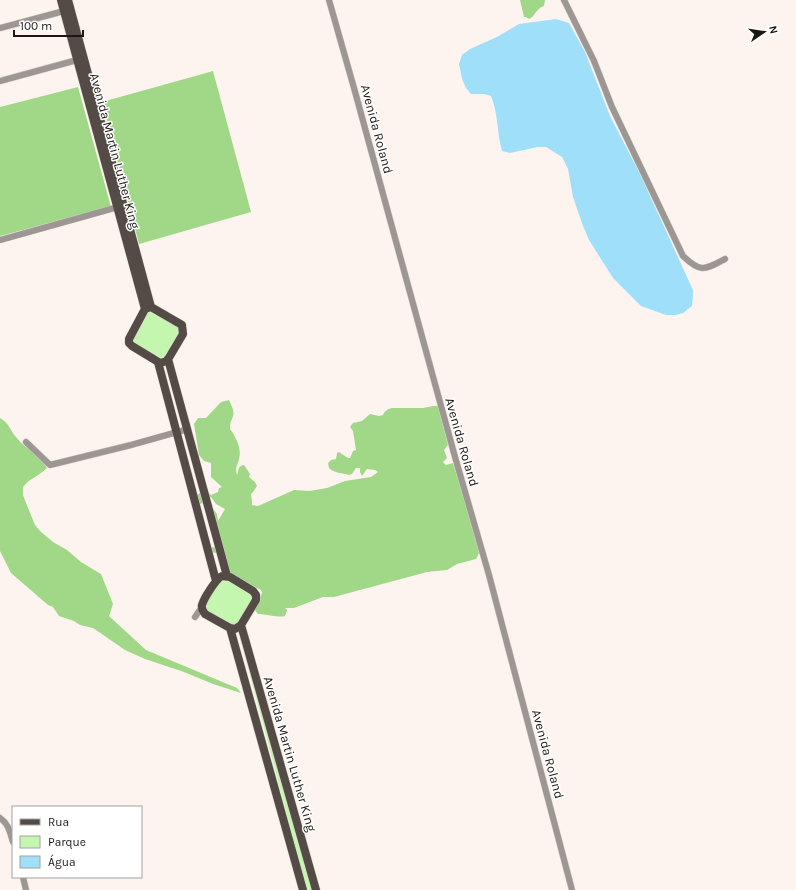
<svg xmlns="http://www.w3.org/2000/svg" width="796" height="890" viewBox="0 0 796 890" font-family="Karla,sans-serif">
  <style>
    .green { fill: #c4f6af }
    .forest { fill: #a0d888 }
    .water { fill: #a0dff9 }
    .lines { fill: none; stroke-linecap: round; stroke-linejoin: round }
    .minor-casing { stroke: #d9d1cc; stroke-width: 7 }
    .major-casing { stroke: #d9d1cc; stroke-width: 9 }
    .minor { stroke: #9d9794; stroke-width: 6 }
    .major { stroke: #554b46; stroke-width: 8 }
    .labels { text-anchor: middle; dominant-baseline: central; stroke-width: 3; stroke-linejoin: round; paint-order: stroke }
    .street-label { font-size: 13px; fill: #1c1714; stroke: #fff }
  </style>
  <rect width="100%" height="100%" fill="#fdf4ef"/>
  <path class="green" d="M150,312L180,328L181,330L165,358L163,359L134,344L133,340L148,313Z
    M226,578L251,595L252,598L238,624L234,626L207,611L206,604L220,579Z
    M239,634H243L312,890H307Z"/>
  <path class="forest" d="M520,0H545L544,6C535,9 536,16 529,19L526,17H524Z
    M213,71L251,212L139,244L102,102Z
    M78,87L111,207L0,236V107Z
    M229,400C231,405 235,411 233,416C231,423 230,421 230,429C236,437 242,449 239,459C237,467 235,466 237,475C239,471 237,466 244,465L250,474L249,477L255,482L257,486L253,492L251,494L252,502V505L258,506L294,490L309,491L327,488L345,481L371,477L378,472L375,470L367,469L362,476L360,472V468H356L352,474L349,475C343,473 334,473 329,468L328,463L331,460L336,459L337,453L339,452L348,458H350L353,451L356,450L353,431L350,427L353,423L362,421L370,414L379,416L383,415C385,411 387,409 392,408H423L433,406H438L448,445L444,450L447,458L443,462L446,465L453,463L478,542L479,553L476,559L457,564L447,570L427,572L334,597H323L294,608H285L287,610L285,616C280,618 265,614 258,614L254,609L262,593L261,590L228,574L219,554L212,552L211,547L218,548L212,507L217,514L218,521L225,509L216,504L211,497L207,498L201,504L198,503L197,495L200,493L201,490L207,491L211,495L218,492L219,488L222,487L211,477V463L204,461L199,455L194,424L198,418H206L221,402Z
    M0,418C9,423 10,430 16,437C25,449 40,454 47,468C39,476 30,478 23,487V495L26,503L35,525L40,531L53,542L67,550L81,562L101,574L113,604L109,616L146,650L237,688L241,693L213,684L184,672L145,659L125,650L93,628L80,625L74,621L59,616L53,607L48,605L11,573L0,551Z"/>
  <path class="water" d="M556,19L569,23L585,52L610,116L640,174L693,290V296L692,306L683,313L676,315H666L641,306L613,278L589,240L583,226L573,197L568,169L562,157L546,147H538L510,153L502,151C497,133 498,112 491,96L484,94H471L466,88L462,79L459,64L462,55L470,49L497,37L519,24Z"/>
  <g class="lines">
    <g class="minor-casing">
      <path id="minor" d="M329,0L354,88L455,457L489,575L572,890
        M564,0L594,61L612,107L683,256C701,273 704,270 725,259
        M0,28L64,11
        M0,81L77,60
        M0,240L118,207
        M26,442L50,465L131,445L188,429
        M195,617L202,607
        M0,818C9,824 10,833 13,842
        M23,877L26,890"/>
    </g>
    <g class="major-casing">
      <path id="major" d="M61,0L145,309
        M68,0L151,307
        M151,307L182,325L183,334L167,361L160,363L132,346L129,343V339L145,309Z
        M168,359L227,576
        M158,362L216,581
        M222,576L230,577L253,591L256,595V600L241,625L235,629L230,628L205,614C203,611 201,609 202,605C204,598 216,579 222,576Z
        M241,625L316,890
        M230,628L303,890"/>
    </g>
    <use href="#minor" class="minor"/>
    <use href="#major" class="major"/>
  </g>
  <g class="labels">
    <g class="street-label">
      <text transform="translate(377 129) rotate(75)">Avenida Roland</text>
      <text transform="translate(115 151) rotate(75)">Avenida Martin Luther King</text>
      <text transform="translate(462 442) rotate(74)">Avenida Roland</text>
      <text transform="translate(290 754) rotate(74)">Avenida Martin Luther King</text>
      <text transform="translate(548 754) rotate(75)">Avenida Roland</text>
    </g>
  </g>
  <rect x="12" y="806" width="130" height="72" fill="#ffffff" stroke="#a4a2a1"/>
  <rect x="20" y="819" width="20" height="6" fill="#554b46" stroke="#a4a2a1"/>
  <text x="48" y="826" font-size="12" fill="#1c1714">Rua</text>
  <rect x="20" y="836" width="20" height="12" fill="#c4f6af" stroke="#a4a2a1"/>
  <text x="48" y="846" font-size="12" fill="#1c1714">Parque</text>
  <rect x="20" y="856" width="20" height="12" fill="#a0dff9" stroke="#a4a2a1"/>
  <text x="48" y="866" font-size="12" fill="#1c1714">Água</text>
  <g transform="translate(764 32) rotate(77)" stroke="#ffffff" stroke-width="3" paint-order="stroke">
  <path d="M0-3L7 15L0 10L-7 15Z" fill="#1c1714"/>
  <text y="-6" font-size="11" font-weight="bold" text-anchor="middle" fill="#1c1714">N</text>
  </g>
  <path d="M14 30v6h69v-6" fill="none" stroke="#1c1714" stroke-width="2"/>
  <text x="20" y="30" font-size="12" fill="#1c1714" stroke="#ffffff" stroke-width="3" paint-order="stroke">100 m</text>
</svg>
